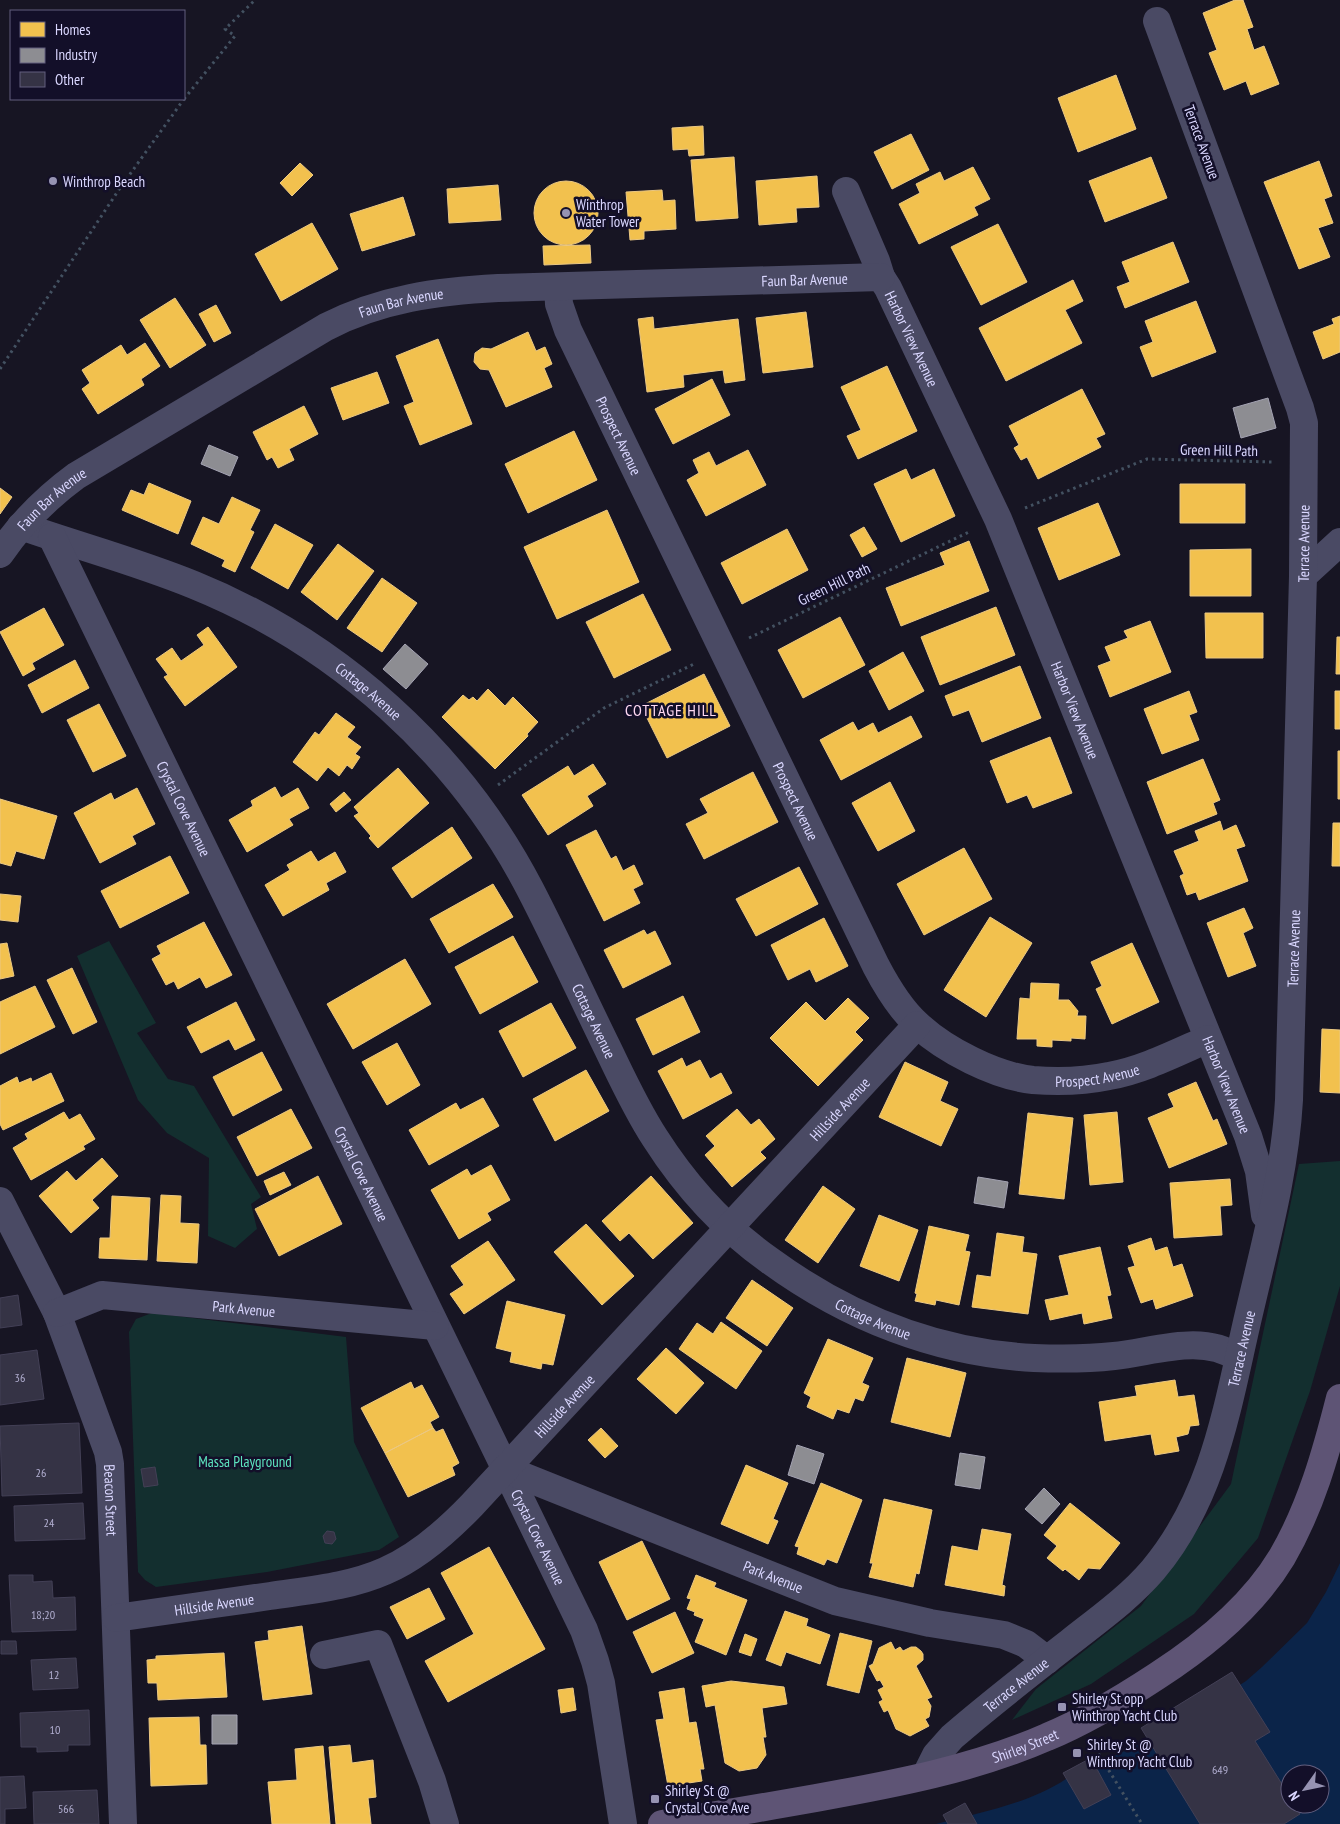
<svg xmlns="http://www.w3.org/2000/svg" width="1340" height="1824" viewBox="0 0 1340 1824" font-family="'PT Sans Narrow',sans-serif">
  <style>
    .green { fill: #132f2f }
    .water { fill: #0b2449; fill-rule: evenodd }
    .homes { fill: #f2c14e; stroke: #ebc883 }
    .industry { fill: #8d8d92; stroke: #a4a3b3 }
    .building { fill: #353345; stroke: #434056 }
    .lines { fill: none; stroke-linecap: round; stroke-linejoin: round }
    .path { stroke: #435161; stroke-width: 3; stroke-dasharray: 2.5 4; stroke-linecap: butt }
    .minor { stroke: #4a4a64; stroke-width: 28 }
    .major { stroke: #5e5475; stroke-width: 28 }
    .poi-dot { fill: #9693b2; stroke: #130f29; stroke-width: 2 }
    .labels { text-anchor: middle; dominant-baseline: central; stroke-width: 5; stroke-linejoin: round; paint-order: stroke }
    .number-label { font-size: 12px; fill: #b1aed0 }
    .street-label { font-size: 15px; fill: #dad7ff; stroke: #130f29 }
    .poi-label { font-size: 15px; fill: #dad7ff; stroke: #130f29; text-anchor: start }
    .park-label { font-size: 15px; fill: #5de5bf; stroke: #130f29 }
    .neighbourhood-label { font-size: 16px; letter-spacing: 1px; fill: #ffd9f2; stroke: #130f29 }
  </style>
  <rect width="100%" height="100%" fill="#171523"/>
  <path class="green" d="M109,941L156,1023L137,1033L168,1079L194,1086L261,1197L251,1204L257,1229L235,1248L208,1236L209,1158L167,1133L138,1100L77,956Z
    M1340,1161V1286L1310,1391L1258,1538L1194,1614L1091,1684L1012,1720L1036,1689L1141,1606L1231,1484L1299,1164Z
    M152,1313L346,1337L354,1442L399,1537L379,1550L308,1564L267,1572L156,1587L145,1580L138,1572L129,1332L136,1319Z"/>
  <path class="water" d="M1340,1563V1824H936C979,1813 1028,1804 1066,1779L1158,1735L1206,1707L1246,1681L1262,1667L1307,1623L1326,1592ZM1290,1774H1320V1804H1290Z"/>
  <path class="homes" d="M1235,0H1243L1253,27L1247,29L1254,50L1264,46L1279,84L1251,95L1246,81L1224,90L1209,53L1217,50L1203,13Z
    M1116,75L1136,129L1078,152L1058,98Z
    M703,126L704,155L689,156L688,149L673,150L672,128Z
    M911,134L929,170L892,189L874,152Z
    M734,157L738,218L696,221L691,160Z
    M1151,157L1167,198L1105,222L1089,181Z
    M1319,161L1332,196L1324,199L1333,223L1318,228L1330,257L1299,269L1264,182Z
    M300,163L313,175L292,196L280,183Z
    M973,167L990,199L974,207L978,215L919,244L899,204L920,193L916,184L940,172L944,181Z
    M817,176L819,207L796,208L797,222L759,225L756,181Z
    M534 213a32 32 0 1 1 64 0a32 32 0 1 1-64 0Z
    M498,185L501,220L449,223L447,189Z
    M662,190L663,201L675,200L676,229L644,231V239L630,240L626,192Z
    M403,197L415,235L362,251L350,214Z
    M312,223L338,269L281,301L255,254Z
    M998,224L1027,282L981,305L951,247Z
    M1173,242L1189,282L1125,308L1117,287L1130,282L1122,262Z
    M590,245L591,263L544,265L543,246Z
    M1073,280L1083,301L1065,310L1082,343L1006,381L979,328Z
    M175,298L206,345L170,368L140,320Z
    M1196,301L1216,352L1152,377L1140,347L1153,342L1145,321Z
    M216,305L231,333L214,342L199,314Z
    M806,312L813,367L763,373L756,318Z
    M1340,316V352L1323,359L1313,332L1334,324L1332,319Z
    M653,317L654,329L738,319L745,380L725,383L723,370L683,375L684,387L647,392L638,319Z
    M528,332L536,351L545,347L552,364L544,368L552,387L506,407L489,370L480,369L474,362L475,353L482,348L491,349Z
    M438,339L472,424L420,445L404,406L414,402L396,356Z
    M145,343L160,366L141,379L144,385L98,414L82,389L90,383L82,370L121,345L127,355Z
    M887,366L917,431L858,459L847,436L861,430L841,387Z
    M377,372L389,403L343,420L331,388Z
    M712,379L730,415L673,444L655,409Z
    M1082,389L1105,434L1096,438L1101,447L1038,479L1027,457L1021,460L1014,448L1019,445L1009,426Z
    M304,406L318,434L289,449L294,460L278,468L272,457L267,460L253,432Z
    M574,431L597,480L528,513L505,464Z
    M748,450L766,485L706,516L687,480L699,473L693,460L709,452L716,466Z
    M906,469L911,480L934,469L955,516L901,542L874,484Z
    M149,483L191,501L178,534L122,510L131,490L144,495Z
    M1180,484H1245V523H1180Z
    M0,488L12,497L0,514Z
    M232,497L260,510L250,530L254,532L235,572L222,566L225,560L191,544L203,517L219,524Z
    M1098,503L1120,555L1059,580L1038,528Z
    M607,510L639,582L557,619L524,547Z
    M275,524L313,545L288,589L251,568Z
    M864,527L877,549L862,557L850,535Z
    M787,529L808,570L742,604L721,563Z
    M969,541L989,591L901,626L886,588L945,565L940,553Z
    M338,544L374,571L337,620L301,592Z
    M1251,549V596H1190V550Z
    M382,578L417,603L382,652L347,628Z
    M643,594L671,650L614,678L586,622Z
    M996,607L1015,655L940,685L921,637Z
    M44,608L64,645L32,663L35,669L23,676L0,632Z
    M1205,613H1263V658H1206Z
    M840,617L865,665L803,698L778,650Z
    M1150,621L1171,672L1110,697L1098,666L1111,661L1105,647L1128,638L1124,631Z
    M208,627L237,667L185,706L164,677L168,675L156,659L172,648L181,661L204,645L197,635Z
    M1337,637H1340V674H1336Z
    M903,652L924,691L889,710L869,671Z
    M75,660L89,688L42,713L28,685Z
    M1020,666L1041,718L982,742L969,710L953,716L945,696Z
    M704,674L730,726L667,758L641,706Z
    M488,689L505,706L513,697L538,722L527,734L528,736L495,769L442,717L463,695L469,700L473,697L477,701Z
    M1189,691L1197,712L1189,715L1199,740L1162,754L1144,709Z
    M1335,691H1340V729H1335Z
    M99,704L126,756L93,772L67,720Z
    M336,713L355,727L347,737L361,747L355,754L360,757L352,769L347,765L339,776L328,767L317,781L293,762L315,732L319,735Z
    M911,716L922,737L841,780L820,740L853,722L858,731L873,723L878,733Z
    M1050,737L1072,793L1033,808L1027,795L1007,803L990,761Z
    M1338,751H1340V799H1338Z
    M1203,759L1220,800L1213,803L1217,814L1167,834L1147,782Z
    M593,764L606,784L587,796L593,806L548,835L522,795L568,766L574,776Z
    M398,768L429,803L378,848L369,838L371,836L354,816L359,813L354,807Z
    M753,772L778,822L704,859L686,824L708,813L700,799Z
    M890,782L915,831L878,851L852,803Z
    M275,787L281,798L298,788L309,808L289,819L293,825L247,852L229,820L253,806L251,801Z
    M137,788L155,824L132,836L136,844L100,863L74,813L111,793L114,800Z
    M344,792L351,800L336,812L330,804Z
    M0,799L57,816L44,859L16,851L11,866L0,863Z
    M1220,821L1223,831L1236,825L1245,846L1236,849L1248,881L1199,900L1196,892L1187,895L1180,876L1184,874L1174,851L1199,841L1195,831Z
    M1333,823H1340V866H1332Z
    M452,827L472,858L412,898L392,868Z
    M596,830L611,859L616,856L623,871L634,865L643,884L633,889L640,903L604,921L566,845Z
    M964,848L992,899L924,935L897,884Z
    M311,851L318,862L335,852L346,872L326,883L329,890L283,916L265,885L290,870L287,865Z
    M170,856L189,893L120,928L101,891Z
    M799,867L818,904L756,936L736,899Z
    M493,884L513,917L449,953L430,919Z
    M0,894L21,896L18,922L0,920Z
    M1244,908L1253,928L1243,933L1256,966L1228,977L1207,923Z
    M990,917L1032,943L986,1017L944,990Z
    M824,918L848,966L816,982L810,969L788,980L771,945Z
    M204,922L232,975L206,988L200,977L178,989L174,981L166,985L152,959L161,954L157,946Z
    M644,930L647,935L655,931L671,964L623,988L604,950Z
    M513,936L538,982L480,1014L455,967Z
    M7,943L14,976L0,979V944Z
    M1132,943L1159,1002L1112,1024L1096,989L1102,986L1091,962Z
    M405,959L431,1004L353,1049L327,1004Z
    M72,968L97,1022L73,1034L47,980Z
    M1031,983L1059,984L1058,1000H1069L1078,1011L1077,1016H1086L1085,1039L1071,1038V1041L1052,1040V1047L1037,1046V1039H1017L1020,998L1030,999Z
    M35,986L55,1027L0,1054V1002Z
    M683,996L700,1032L653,1055L636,1019Z
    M848,998L869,1018L855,1032L863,1040L818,1086L770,1038L806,1002L825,1021Z
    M236,1002L255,1040L235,1050L229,1039L201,1053L187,1027Z
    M551,1003L576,1048L523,1077L499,1031Z
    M1322,1029L1340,1030V1093L1320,1092Z
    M397,1043L420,1085L387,1105L362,1062Z
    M262,1052L282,1090L233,1116L213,1077Z
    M682,1058L686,1067L700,1060L710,1079L721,1073L732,1093L683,1119L658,1071Z
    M905,1062L948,1082L940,1101L958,1109L941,1146L879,1117Z
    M586,1070L609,1111L555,1141L533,1099Z
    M51,1073L64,1101L3,1130L0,1124V1086L17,1077L19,1083L31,1078L32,1082Z
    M1196,1082L1213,1121L1217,1119L1227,1144L1169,1168L1148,1118L1174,1107L1168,1094Z
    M483,1098L499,1126L429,1165L409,1130L456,1103L460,1110Z
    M291,1109L312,1148L257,1176L237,1137Z
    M737,1109L751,1125L759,1119L775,1139L760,1152L766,1158L732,1187L705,1155L715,1146L706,1136Z
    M64,1112L69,1120L80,1114L95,1139L83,1146L85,1149L31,1180L13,1148L28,1139L25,1134Z
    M1117,1112L1123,1182L1090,1185L1084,1115Z
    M1028,1113L1073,1118L1064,1199L1019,1194Z
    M102,1158L118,1176L92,1200L99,1208L71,1233L39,1196L67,1171L76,1181Z
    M491,1165L510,1200L487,1213L491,1220L459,1239L431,1190L467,1169L471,1176Z
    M284,1172L291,1185L270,1195L264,1181Z
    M318,1176L342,1224L279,1256L255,1209Z
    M651,1176L693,1223L653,1259L629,1233L620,1241L602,1221Z
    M1230,1179L1232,1205L1220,1206L1222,1235L1174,1238L1170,1183Z
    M823,1186L855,1209L818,1263L785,1240Z
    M161,1195L181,1196L180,1223L199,1224L197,1263L157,1261Z
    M112,1196L150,1198L147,1260L99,1258L100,1238H110Z
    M879,1215L918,1230L899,1281L860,1266Z
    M586,1224L634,1276L602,1305L554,1252Z
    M929,1226L969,1235L965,1251L970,1252L959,1305L936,1300L935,1305L915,1301L917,1294L915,1293Z
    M997,1233L1024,1237L1022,1252L1037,1254L1028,1314L972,1307L977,1275L991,1277Z
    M1151,1238L1155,1251L1167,1247L1173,1267L1182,1264L1193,1296L1156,1309L1153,1299L1141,1303L1128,1268L1135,1266L1128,1246Z
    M488,1241L515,1280L464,1314L450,1294L464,1285L451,1266Z
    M1100,1247L1111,1295L1107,1296L1112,1318L1084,1324L1082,1313L1050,1320L1045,1300L1069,1295L1059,1256Z
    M752,1280L793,1308L767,1346L726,1318Z
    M507,1301L565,1315L553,1365L542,1363L541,1369L510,1362L512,1352L496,1348Z
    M721,1322L762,1351L736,1389L679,1349L697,1323L713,1334Z
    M828,1339L873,1358L862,1383L869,1386L863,1401L855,1398L849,1413L837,1409L833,1419L807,1407L811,1397L804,1393Z
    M666,1348L704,1383L676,1414L637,1379Z
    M907,1358L966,1373L950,1437L891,1422Z
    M1175,1380L1178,1397L1194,1395L1199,1425L1190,1426L1188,1434L1176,1437L1179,1451L1155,1455L1151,1434L1105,1441L1099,1402L1137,1396L1135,1386Z
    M411,1382L414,1389L422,1385L439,1417L430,1422L433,1428L385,1453L361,1408Z
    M433,1428L436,1432L443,1429L459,1463L452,1467L455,1475L408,1497L385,1453Z
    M601,1428L618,1446L605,1458L588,1440Z
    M746,1465L788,1483L773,1519L778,1521L768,1544L721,1524Z
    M821,1483L862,1500L837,1563L827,1559L824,1565L797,1554L799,1547L795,1546Z
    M884,1499L932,1510L919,1574L916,1573L913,1587L869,1577L873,1563H870Z
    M1070,1503L1120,1543L1100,1569L1088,1568L1079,1580L1065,1569L1063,1571L1047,1558L1057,1546L1044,1535Z
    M982,1529L1011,1534L1002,1585L1005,1586L1004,1596L945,1585L952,1546L978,1551Z
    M642,1541L670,1599L627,1620L599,1562Z
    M489,1547L545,1649L448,1702L425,1661L474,1634L441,1573Z
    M696,1575L716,1583L714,1587L747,1600L726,1655L695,1642L704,1619L694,1615L695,1612L687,1609L691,1599L687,1598Z
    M429,1588L445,1619L407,1639L390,1607Z
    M785,1611L808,1619L806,1626L830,1635L820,1664L786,1652L781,1666L766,1660Z
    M675,1612L694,1653L652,1673L633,1632Z
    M302,1626L312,1694L263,1700L255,1642L269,1640L268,1631Z
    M840,1633L872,1641L859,1693L827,1685Z
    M745,1634L757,1639L751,1656L739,1652Z
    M891,1642L895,1650L900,1647L903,1651L911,1647H916L921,1651L923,1654V1660L916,1666L932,1697L927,1699L931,1706L929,1717L925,1719L929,1726L910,1736L896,1729L888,1710L884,1712L879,1702L883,1700L878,1690L884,1687L880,1680L877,1681L869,1666L873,1664L879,1648Z
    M224,1653L227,1697L158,1700L157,1683H148L147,1660L156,1659V1656Z
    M731,1681L784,1687L787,1704L762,1708L766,1737H763L766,1755L757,1768L739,1771L725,1763L715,1705L706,1707L702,1686Z
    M573,1688L576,1710L561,1713L558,1690Z
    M684,1688L689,1723L696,1722L704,1769H700L702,1781L668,1786L656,1720L664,1719L659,1692Z
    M199,1717L200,1745H206L207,1784L151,1786L149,1718Z
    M350,1745L352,1763L373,1760L376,1797L368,1798L371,1824H336L329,1747Z
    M323,1746L330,1824H272L268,1782L297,1780L295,1749Z"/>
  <path class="industry" d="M1268,398L1276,428L1241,438L1233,408Z
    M209,445L238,457L230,476L201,464Z
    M405,644L428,664L406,689L383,669Z
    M978,1177L1008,1182L1004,1208L974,1203Z
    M797,1445L824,1454L814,1484L788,1475Z
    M960,1453L985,1457L980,1489L955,1485Z
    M1044,1488L1060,1504L1042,1524L1025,1509Z
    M212,1715H237V1744H212Z"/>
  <path class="building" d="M18,1295L22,1325L0,1328V1298Z
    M37,1350L44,1399L0,1405V1355Z
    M79,1423L82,1493L2,1496L0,1426Z
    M155,1467L158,1485L144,1487L141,1469Z
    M83,1503L85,1539L15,1541L14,1506Z
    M327,1531L334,1532L336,1539L332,1544L325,1543L323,1536Z
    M9,1575H33V1582L52,1581L53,1598L75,1597L76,1630L12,1632Z
    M1,1641H16L17,1654H1Z
    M76,1658L78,1688L33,1690L31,1660Z
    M1232,1672L1270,1732L1255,1741L1290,1797V1804H1294L1300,1814L1284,1824H1200L1141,1728Z
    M89,1710L90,1745H68V1751L37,1752V1747H21L20,1713Z
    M1091,1758L1111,1795L1084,1809L1063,1773Z
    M24,1776L26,1808L5,1809V1824H0V1777Z
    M97,1790L99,1824H34L33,1792Z
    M965,1803L977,1824H948L943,1815Z"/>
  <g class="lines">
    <path class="path" d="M184,99L235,36L225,29L255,0
      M0,369L120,188L184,99
      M1025,508L1147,459L1274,462
      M749,638L971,531
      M498,785L604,708L696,663
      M1095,1748L1142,1824"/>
    <g class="minor">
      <path id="s1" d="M846,191L876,261L881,277L888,288L998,519L1248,1136L1259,1171L1265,1215"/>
      <path id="s2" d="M558,287L559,304L568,330L876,966C887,987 900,1009 918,1025C945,1050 995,1076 1033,1080C1058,1082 1085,1081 1109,1076C1143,1070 1176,1053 1208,1039"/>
      <path id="s3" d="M21,526C78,546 138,562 194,585C337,643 459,752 530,889C557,941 581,994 607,1047C622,1078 636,1109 655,1138C685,1185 724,1228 769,1260C847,1317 937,1353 1034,1358C1060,1359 1088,1359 1114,1356C1154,1352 1202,1333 1238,1358"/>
      <path id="s4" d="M52,537L584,1630L595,1661L601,1683L623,1824"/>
      <path id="s5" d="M0,554C21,523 46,498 76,476L326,327C380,299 438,291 498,288L881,277"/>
      <path d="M1303,576L1340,542"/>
      <path id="s6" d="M0,1201L57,1313L108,1452L110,1464L123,1824"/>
      <path id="s7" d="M57,1313L102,1295L435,1326"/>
      <path id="s8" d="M505,1469L835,1601L930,1623L1004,1635L1026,1644L1047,1660"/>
      <path id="s9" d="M116,1618C167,1611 219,1603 270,1596C309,1590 349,1587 385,1571C418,1557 447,1531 472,1505L917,1025"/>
      <path d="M324,1655L378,1644L432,1781L445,1824"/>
      <path id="s10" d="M926,1775L936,1755L952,1737C990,1704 1030,1673 1070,1642C1099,1619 1129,1598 1153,1570C1216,1495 1228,1401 1250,1309C1266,1240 1285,1171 1289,1100L1303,576L1304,423L1300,408L1157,21"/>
    </g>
    <path class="major" id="s11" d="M662,1824C713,1816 765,1807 816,1798C894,1784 974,1769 1047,1737C1086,1721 1122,1699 1157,1676C1205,1645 1252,1607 1282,1557C1311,1507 1326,1453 1340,1398"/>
  </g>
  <g class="poi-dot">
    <circle cx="53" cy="181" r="5"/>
    <circle cx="566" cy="213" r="5"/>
    <rect x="1057" y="1702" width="10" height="10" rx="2.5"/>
    <rect x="1072" y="1748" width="10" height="10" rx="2.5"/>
    <rect x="650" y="1794" width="10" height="10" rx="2.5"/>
  </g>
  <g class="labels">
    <g class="number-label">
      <text x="20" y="1377">36</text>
      <text x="41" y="1472">26</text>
      <text x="49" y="1522">24</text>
      <text x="43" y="1614">18;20</text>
      <text x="54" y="1674">12</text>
      <text x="55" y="1729">10</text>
      <text x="1220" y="1769">649</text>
      <text x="66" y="1808">566</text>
    </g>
    <g class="street-label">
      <text transform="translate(1202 142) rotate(70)">Terrace Avenue</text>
      <text stroke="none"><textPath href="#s5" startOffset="885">Faun Bar Avenue</textPath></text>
      <text stroke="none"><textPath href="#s5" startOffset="480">Faun Bar Avenue</textPath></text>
      <text stroke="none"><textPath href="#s1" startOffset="162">Harbor View Avenue</textPath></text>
      <text stroke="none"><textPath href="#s2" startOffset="162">Prospect Avenue</textPath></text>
      <text transform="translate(1219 450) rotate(1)">Green Hill Path</text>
      <text stroke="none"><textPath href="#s5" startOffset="76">Faun Bar Avenue</textPath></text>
      <text stroke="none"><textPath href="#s10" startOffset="1359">Terrace Avenue</textPath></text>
      <text transform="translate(834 584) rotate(-26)">Green Hill Path</text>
      <text stroke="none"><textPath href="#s3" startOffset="388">Cottage Avenue</textPath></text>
      <text stroke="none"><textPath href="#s1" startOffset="568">Harbor View Avenue</textPath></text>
      <text stroke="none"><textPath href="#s2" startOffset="568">Prospect Avenue</textPath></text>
      <text stroke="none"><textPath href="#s4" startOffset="302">Crystal Cove Avenue</textPath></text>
      <text stroke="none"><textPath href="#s10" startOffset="954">Terrace Avenue</textPath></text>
      <text stroke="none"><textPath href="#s3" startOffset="792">Cottage Avenue</textPath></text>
      <text stroke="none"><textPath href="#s2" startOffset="1018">Prospect Avenue</textPath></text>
      <text stroke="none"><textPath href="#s1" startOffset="972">Harbor View Avenue</textPath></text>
      <text stroke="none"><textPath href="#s9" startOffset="924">Hillside Avenue</textPath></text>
      <text stroke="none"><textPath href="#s4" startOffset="708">Crystal Cove Avenue</textPath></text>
      <text stroke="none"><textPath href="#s7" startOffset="191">Park Avenue</textPath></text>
      <text stroke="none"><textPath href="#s3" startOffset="1212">Cottage Avenue</textPath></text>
      <text stroke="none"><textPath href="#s10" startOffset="549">Terrace Avenue</textPath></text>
      <text stroke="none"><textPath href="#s9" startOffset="519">Hillside Avenue</textPath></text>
      <text stroke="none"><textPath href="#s6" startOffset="322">Beacon Street</textPath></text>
      <text stroke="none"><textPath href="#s4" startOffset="1112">Crystal Cove Avenue</textPath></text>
      <text stroke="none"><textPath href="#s8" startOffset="289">Park Avenue</textPath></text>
      <text stroke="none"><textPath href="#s9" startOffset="99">Hillside Avenue</textPath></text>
      <text stroke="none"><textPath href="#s10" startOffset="129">Terrace Avenue</textPath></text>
      <text stroke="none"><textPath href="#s11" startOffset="372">Shirley Street</textPath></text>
    </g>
    <g class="poi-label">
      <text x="63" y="181">Winthrop Beach</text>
      <text x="576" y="204">Winthrop<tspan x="576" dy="17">Water Tower</tspan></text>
      <text x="1072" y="1698">Shirley St opp<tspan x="1072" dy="17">Winthrop Yacht Club</tspan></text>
      <text x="1087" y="1744">Shirley St @<tspan x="1087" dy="17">Winthrop Yacht Club</tspan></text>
      <text x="665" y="1790">Shirley St @<tspan x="665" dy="17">Crystal Cove Ave</tspan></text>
    </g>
    <g class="park-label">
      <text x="245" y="1461">Massa Playground</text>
    </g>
    <g class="neighbourhood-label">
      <text x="671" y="710">COTTAGE HILL</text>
    </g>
  </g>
  <rect x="10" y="10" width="175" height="90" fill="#130f29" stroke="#635f7f"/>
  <rect x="20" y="22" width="25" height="15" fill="#f2c14e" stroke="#635f7f"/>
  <text x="55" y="35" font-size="15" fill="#dad7ff">Homes</text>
  <rect x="20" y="48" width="25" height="15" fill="#8d8d92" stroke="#635f7f"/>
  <text x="55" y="60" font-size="15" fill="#dad7ff">Industry</text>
  <rect x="20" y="72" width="25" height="15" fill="#353345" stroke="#635f7f"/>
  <text x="55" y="85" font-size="15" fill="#dad7ff">Other</text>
  <g transform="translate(1305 1789) rotate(237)"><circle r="24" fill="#130f29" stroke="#635f7f"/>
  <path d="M0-4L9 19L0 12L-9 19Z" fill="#9693b2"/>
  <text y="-8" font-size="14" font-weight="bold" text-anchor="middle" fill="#dad7ff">N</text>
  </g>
</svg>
